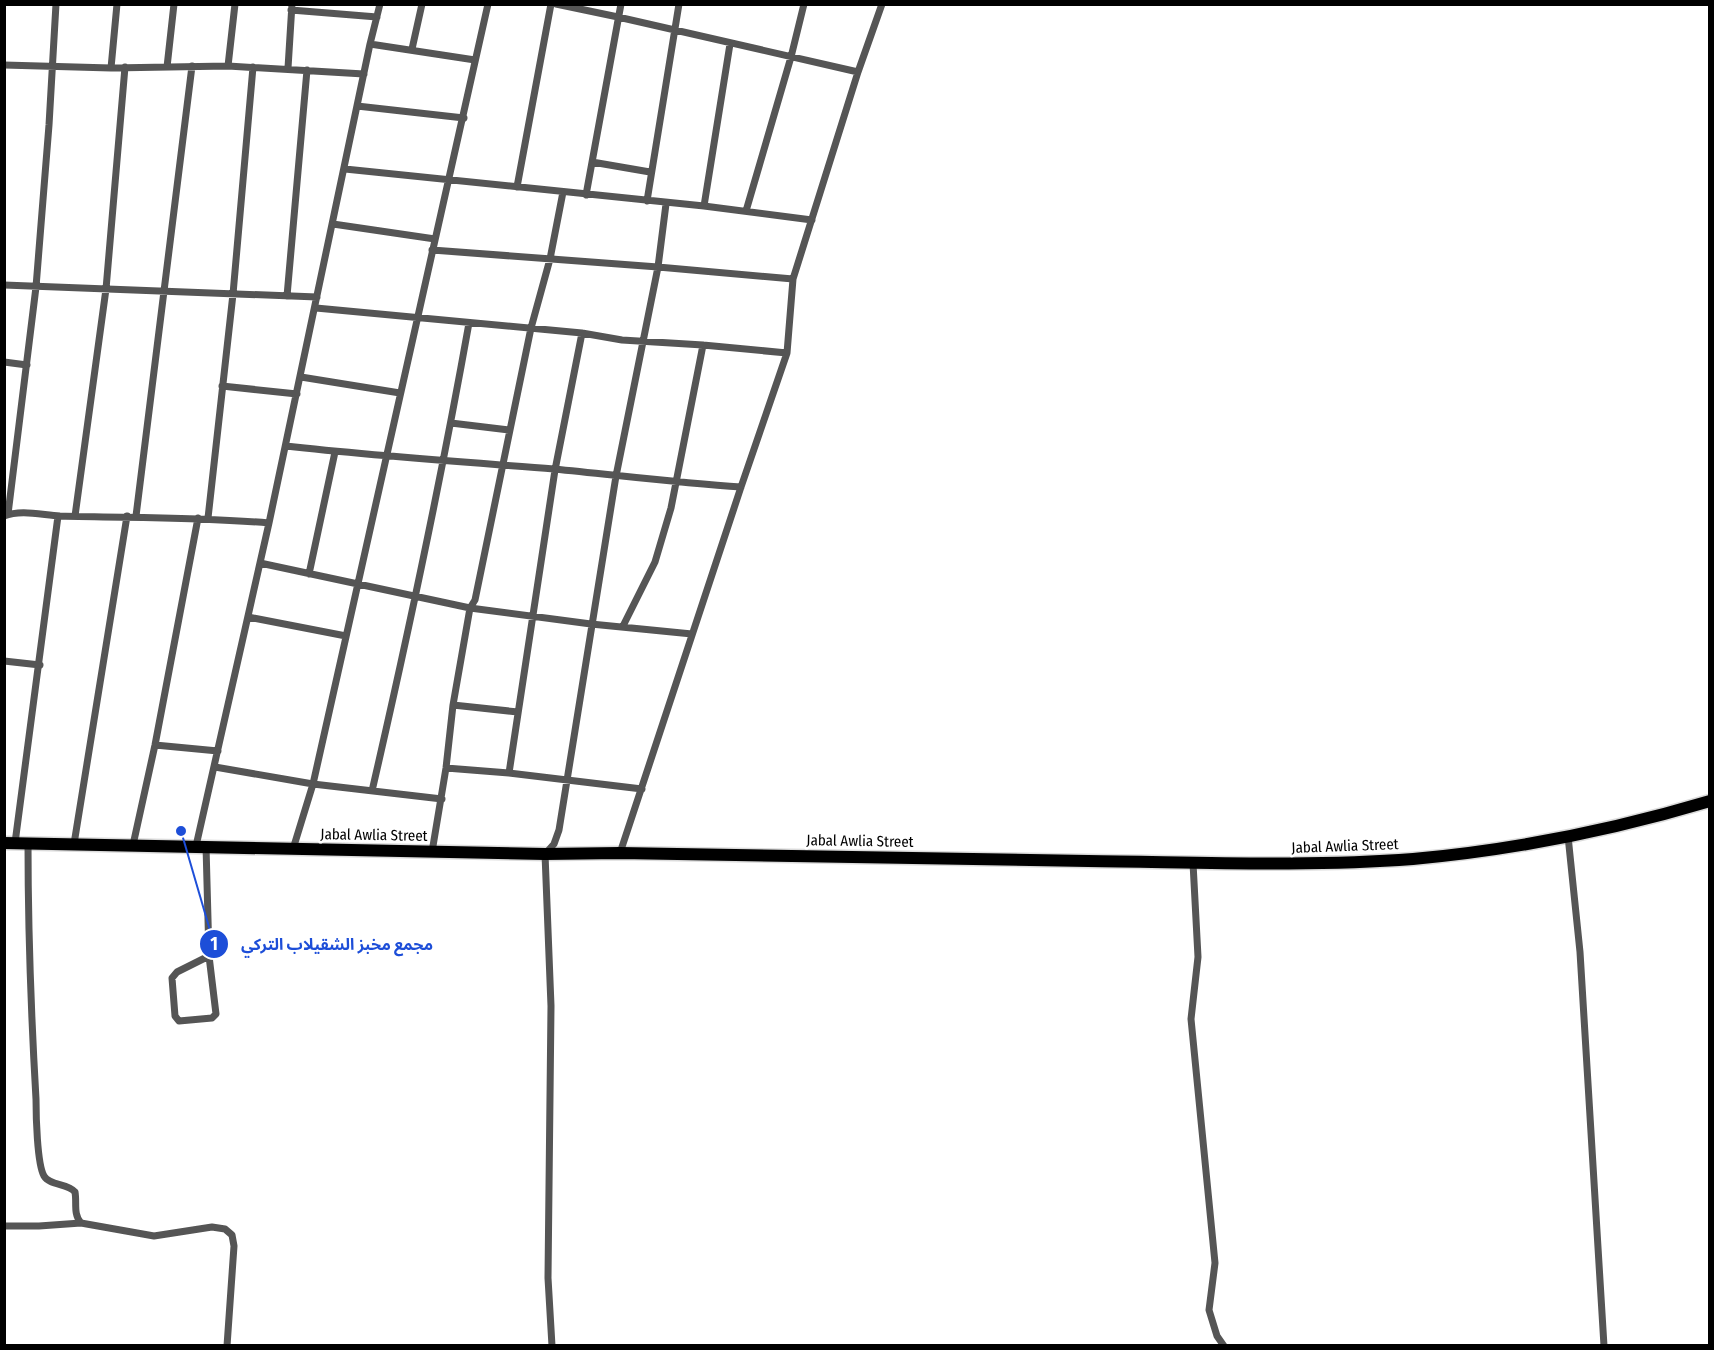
<svg xmlns="http://www.w3.org/2000/svg" width="1714" height="1350" viewBox="0 0 1714 1350" font-family="'Fira Sans Condensed','Noto Sans Arabic',sans-serif">
  <style>
    .lines { fill: none; stroke-linecap: round; stroke-linejoin: round }
    .trunk-casing { stroke: #dbdbdb; stroke-width: 15 }
    .minor { stroke: #555; stroke-width: 7 }
    .trunk { stroke: #000; stroke-width: 12 }
    .labels { text-anchor: middle; dominant-baseline: central; stroke-width: 5; stroke-linejoin: round; paint-order: stroke }
    .street-label { font-size: 15px; fill: #000; stroke: #fff }
    .leader { fill: none; stroke: #1d4ed8; stroke-width: 2 }
    .callout-dot { fill: #1d4ed8; stroke: #fff; stroke-width: 2 }
    .mark-label { font-size: 18px; text-anchor: middle; font-weight: bold; fill: #fff }
    .callout-label { font-size: 16px; text-anchor: middle; font-weight: bold; fill: #1d4ed8; stroke: #fff; stroke-width: 5; stroke-linejoin: round; paint-order: stroke }
  </style>
  <rect width="100%" height="100%" fill="#fff"/>
  <g class="lines">
    <g class="trunk-casing">
      <path id="trunk" d="M4,843L545,854L620,853C776,855 932,858 1088,861C1196,862 1305,867 1413,859C1513,850 1613,830 1710,801"/>
    </g>
    <path class="minor" d="M556,4L618,17L858,72
      M291,10L377,17
      M370,44L475,60
      M412,49L422,4
      M4,65L111,68L228,66L364,74
      M228,66L235,4
      M167,67L174,4
      M111,68L117,4
      M288,68L292,4
      M357,106L464,118
      M592,162L650,172
      M345,169L704,206L812,220
      M517,187L551,4
      M586,195L621,4
      M647,201L679,4
      M704,206L730,44
      M746,211L791,57L804,4
      M333,224L435,239
      M432,250L658,267L793,279
      M4,285L317,297
      M287,296L307,70
      M316,308L582,333L622,340L703,345L787,353
      M4,362L27,365
      M301,377L400,393
      M222,386L297,394
      M451,423L509,430
      M286,446C375,456 465,462 554,469C616,475 678,483 741,487
      M8,514L36,287L49,125L56,4
      M4,516C21,509 42,515 60,516C130,518 199,517 269,523
      M75,516L106,289L125,67
      M136,516L192,66
      M208,518L233,294L253,67
      M260,563L470,608L591,624L692,634
      M309,574L335,452
      M248,617L346,636
      M623,626L655,562L671,508L703,345
      M4,661L40,665
      M453,705L518,712
      M155,745L218,751
      M215,767L313,784L442,799
      M446,768L509,773L642,789
      M509,773L555,470L582,333
      M372,791C408,635 441,480 469,323
      M1568,836L1580,952L1604,1346
      M15,843L58,516
      M28,843C28,928 31,1013 36,1099C36,1114 37,1164 44,1176C50,1186 68,1183 75,1192C77,1203 73,1214 81,1223
      M74,844L127,516
      M133,845L155,745L198,518
      M196,846L269,523L370,44L380,4
      M206,846L209,956L216,1014L212,1018L179,1021L175,1016L172,978L177,972L209,956
      M293,849L313,784L488,4
      M432,852L446,768L453,705L470,608L475,600L531,328L550,259L563,192
      M620,853L741,487L787,353L793,279L858,72L882,4
      M1193,863L1198,957L1191,1019L1215,1263L1209,1310L1217,1336L1224,1346
      M4,1226H39L81,1223L154,1236L212,1227L225,1229L232,1235L234,1246L227,1346
      M552,1346L548,1278L551,1006L545,854L554,844L559,830L616,476L658,267L666,204"/>
    <use href="#trunk" class="trunk"/>
  </g>
  <g class="labels">
    <g class="street-label">
      <text transform="translate(374 835) rotate(1)">Jabal Awlia Street</text>
      <text transform="translate(860 841) rotate(1)">Jabal Awlia Street</text>
      <text transform="translate(1345 846) rotate(-2)">Jabal Awlia Street</text>
    </g>
  </g>
  <path class="leader" d="M181 831L214 944"/>
  <g class="callout-dot">
    <circle cx="181" cy="831" r="6"/>
    <circle cx="214" cy="944" r="15"/>
  </g>
  <g class="mark-label">
    <text x="214" y="950">1</text>
  </g>
  <g class="callout-label">
    <text x="337" y="950">مجمع مخبز الشقيلاب التركي</text>
  </g>
  <rect width="1714" height="1350" fill="none" stroke="#000000" stroke-width="12"/>
</svg>
